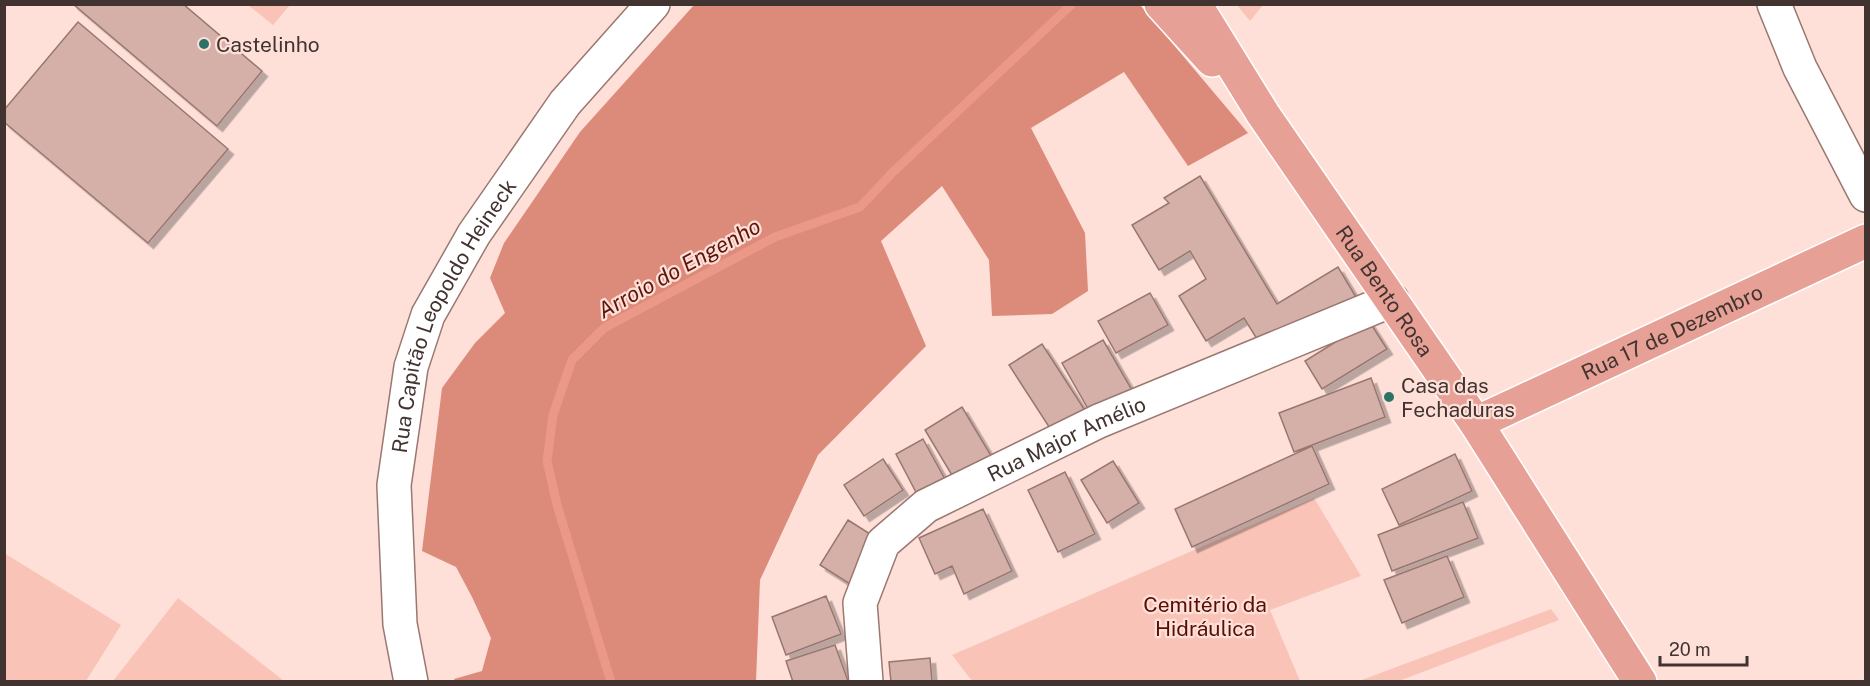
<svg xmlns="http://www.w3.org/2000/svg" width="1870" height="686" viewBox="0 0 1870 686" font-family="'Public Sans',sans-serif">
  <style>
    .green { fill: #fac3b8 }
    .forest { fill: #dc8a7a }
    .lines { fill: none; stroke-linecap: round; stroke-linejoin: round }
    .stream { stroke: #eb9888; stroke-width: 9 }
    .building { fill: #d4b0a9; stroke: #997770; stroke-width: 1.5; filter: url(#shadow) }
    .minor-casing { stroke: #9a7871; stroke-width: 36 }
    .major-casing { stroke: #fff; stroke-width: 36 }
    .minor { stroke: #fff; stroke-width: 33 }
    .major { stroke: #e6a095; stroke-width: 33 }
    .poi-dot { fill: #2c7267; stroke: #fee0d9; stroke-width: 2 }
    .labels { text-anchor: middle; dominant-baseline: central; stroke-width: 4.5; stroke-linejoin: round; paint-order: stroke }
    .poi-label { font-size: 21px; fill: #413330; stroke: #fee0d9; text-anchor: start }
    .street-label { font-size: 21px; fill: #413330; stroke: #fee0d9 }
    .park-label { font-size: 21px; fill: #580e04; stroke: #fee0d9 }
    .water-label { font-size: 22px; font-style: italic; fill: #5e150a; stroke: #fee0d9 }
  </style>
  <defs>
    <filter id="shadow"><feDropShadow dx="5.5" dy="5.5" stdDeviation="0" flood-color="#0004"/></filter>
  </defs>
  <rect width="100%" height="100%" fill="#fee0d9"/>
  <path class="green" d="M248,5H290L273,25Z
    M1237,5H1263L1250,21Z
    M1314,498L1361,576L1270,610L1300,681H972L952,655Z
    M4,553L121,625L86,681H5Z
    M178,598L284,681H113Z
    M1551,609L1559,620L1399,681H1359Z"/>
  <path class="forest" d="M694,5H1140L1248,133L1188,166L1124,72L1031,128L1085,233L1088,291L1052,314L992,316L989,260L942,186L881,241L926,346L818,455L760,580L756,681H455L454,679L482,671L491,638L472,597L456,567L422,551L442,388L475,343L505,313L490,278L504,243L580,132Z"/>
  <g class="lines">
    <path class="stream" d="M611,682L557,505L547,461L553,415L572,360L604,328L775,237L860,207L893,172L1072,4"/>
  </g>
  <path class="building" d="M73,4H183L262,71L217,126Z
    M78,22L228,149L148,243L4,122V110Z
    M1200,176L1277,304L1338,267L1356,297L1265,352L1244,318L1206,341L1179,296L1206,279L1190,251L1159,270L1132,225L1169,203L1164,198Z
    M1150,293L1168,325L1116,353L1098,321Z
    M1369,321L1387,349L1322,389L1305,361Z
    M1103,340L1132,390L1091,414L1062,363Z
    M1042,344L1086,412L1053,433L1009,365Z
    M1371,378L1385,417L1294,452L1279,413Z
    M962,407L993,459L956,482L925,430Z
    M923,439L947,483L919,498L896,454Z
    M1312,446L1329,484L1192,547L1175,509Z
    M1455,454L1472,491L1399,525L1382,489Z
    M883,459L903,490L864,516L844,485Z
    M1113,461L1139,503L1107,523L1081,480Z
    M1065,472L1095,534L1058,552L1028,490Z
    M1463,502L1478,538L1392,571L1378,535Z
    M983,509L1012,571L964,594L952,566L935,574L919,538Z
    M848,520L878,539L850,584L820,565Z
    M1447,556L1464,597L1402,623L1384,580Z
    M826,596L841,634L786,655L772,617Z
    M835,645L848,681L793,682L786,661Z
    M930,658L932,682H891L889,662Z"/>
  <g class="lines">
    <g class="minor-casing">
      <g id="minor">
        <path d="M1774,4L1800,68L1866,195"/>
        <path id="s1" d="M411,682L400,624L394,485L411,367L428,315L474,234L565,103L653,4"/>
        <path id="s2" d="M866,682L860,603L883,543L926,506L1099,421L1392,300"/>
      </g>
    </g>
    <g class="major-casing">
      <g id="major">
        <path d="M1161,4L1212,60"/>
        <path id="s3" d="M1195,4L1263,114L1476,423L1640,682"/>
        <path id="s4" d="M1476,423L1866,241"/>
      </g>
    </g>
    <use href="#minor" class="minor"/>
    <use href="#major" class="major"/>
  </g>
  <g class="poi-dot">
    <circle cx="204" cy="44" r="6"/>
    <circle cx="1389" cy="397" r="6"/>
  </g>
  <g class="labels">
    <g class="poi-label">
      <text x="216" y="44">Castelinho</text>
      <text x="1401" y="385">Casa das<tspan x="1401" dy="24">Fechaduras</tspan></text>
    </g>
    <g class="street-label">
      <text stroke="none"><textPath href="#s3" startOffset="344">Rua Bento Rosa</textPath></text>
      <text stroke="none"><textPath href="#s1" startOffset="380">Rua Capitão Leopoldo Heineck</textPath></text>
      <text stroke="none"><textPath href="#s4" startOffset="216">Rua 17 de Dezembro</textPath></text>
      <text stroke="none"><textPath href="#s2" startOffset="356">Rua Major Amélio</textPath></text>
    </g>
    <g class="park-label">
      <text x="1205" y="604">Cemitério da<tspan x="1205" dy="24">Hidráulica</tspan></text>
    </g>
    <g class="water-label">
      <text transform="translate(679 268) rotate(-29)">Arroio do Engenho</text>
    </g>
  </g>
  <rect width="1870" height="686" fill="none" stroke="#413330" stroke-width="12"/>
  <path d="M1660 656v9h87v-9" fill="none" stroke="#413330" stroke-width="3"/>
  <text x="1669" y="656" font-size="18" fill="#413330" stroke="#fee0d9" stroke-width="4.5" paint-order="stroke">20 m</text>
</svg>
